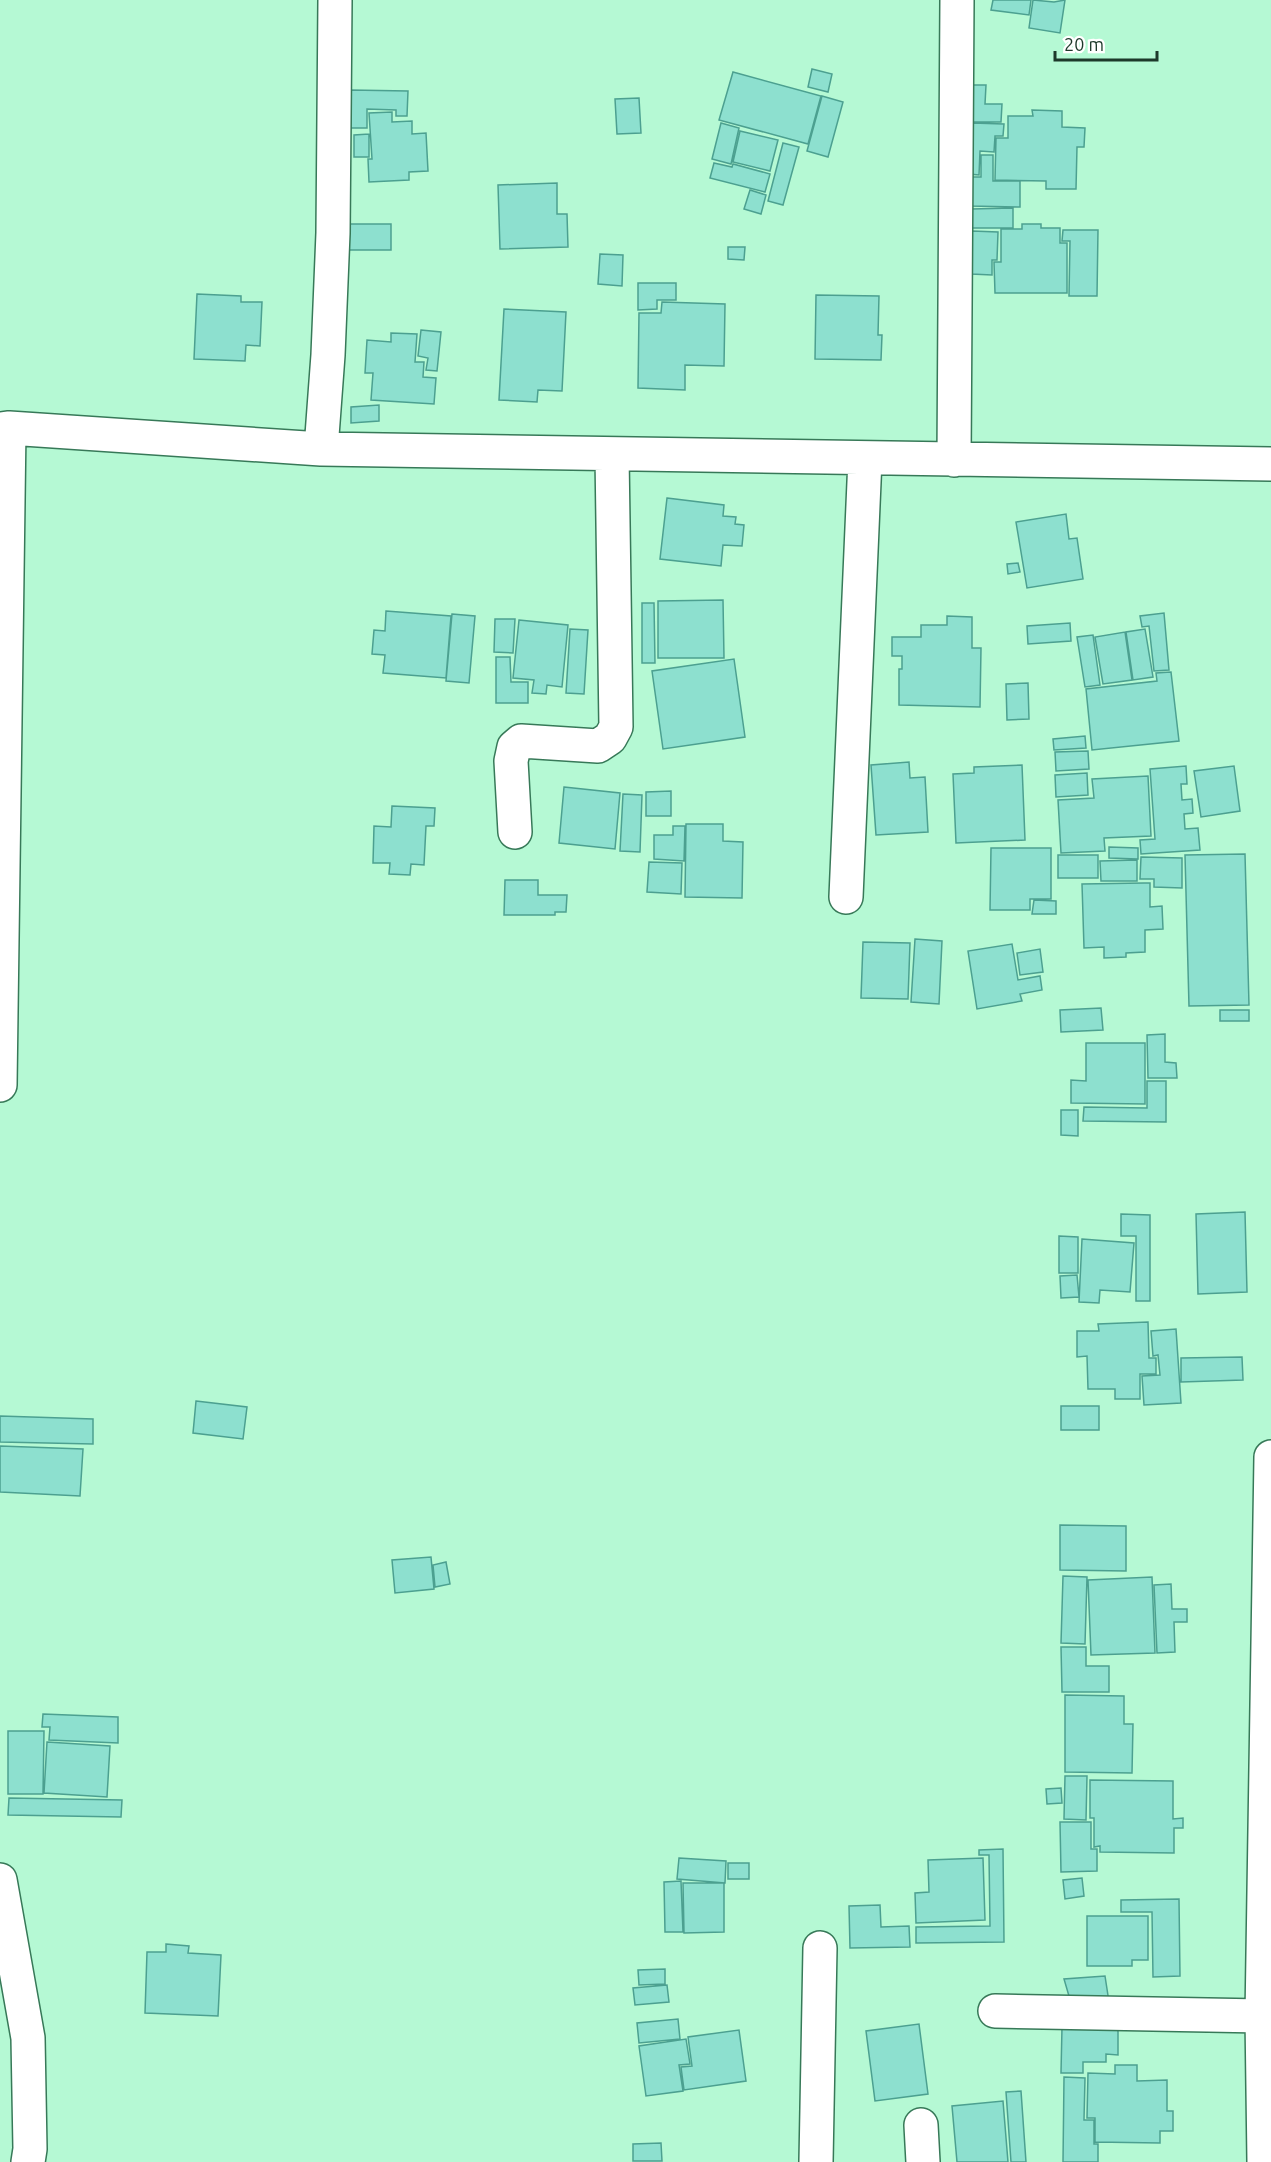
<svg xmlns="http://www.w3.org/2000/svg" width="1271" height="2162" viewBox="0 0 1271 2162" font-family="Ubuntu,sans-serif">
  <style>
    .building { fill: #8de0cf; stroke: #4ca090; stroke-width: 1.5 }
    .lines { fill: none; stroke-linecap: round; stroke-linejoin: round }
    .minor-casing { stroke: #377958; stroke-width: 36 }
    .minor { stroke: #fff; stroke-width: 33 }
  </style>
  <rect width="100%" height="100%" fill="#b5f9d4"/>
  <path class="building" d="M993,0H1031L1029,15L991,10Z
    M1033,0L1054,2L1065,0L1060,33L1029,28Z
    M812,69L832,74L828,92L808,87Z
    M733,72L821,96L808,144L719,120Z
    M972,85H986L985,104H1002L1001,122H971Z
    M350,90L408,91L407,116H396V110L367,109V128H349Z
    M822,96L843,102L828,157L807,151Z
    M639,98L641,133L617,134L615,99Z
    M1032,110L1062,111V127L1085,128L1084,147H1077L1076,189H1046V181L995,180L996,138H1008V116H1033Z
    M392,112V122L412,121V134L426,133L428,171L409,172V180L369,182L368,159H372L369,113Z
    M721,123L739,128L731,164L712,159Z
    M972,123L1004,124L1003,136H995L994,152L980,151L979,175L969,174Z
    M740,131L778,140L770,171L733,162Z
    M369,134V157H354V135Z
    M783,143L799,147L783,205L768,201Z
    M981,155H993V181H1020V207L969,206L970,177H981Z
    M714,163L732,167L733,164L770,174L765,192L710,178Z
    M557,183V214H567L568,247L500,249L498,185Z
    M750,190L766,195L761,214L744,209Z
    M1013,208V228H971V209Z
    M349,224H391V250H349Z
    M1022,224H1041V228H1060V243H1067V293H995L994,262H1001V229H1022Z
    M1063,230H1098L1097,296H1069L1070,241H1062Z
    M972,231L998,232L997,260H992V275L971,274Z
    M728,247H745L744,260L728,259Z
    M600,254L623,255L622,286L598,284Z
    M638,283H676V300H657V309L638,310Z
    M197,294L241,296V302H262L260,346L246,345L245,361L194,359Z
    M816,295L879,296L878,335H882L881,360L815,359Z
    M662,302L725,304L724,366L685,365V390L638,388L639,313H661Z
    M504,309L566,312L562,391L538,390L537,402L499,400Z
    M421,330L441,332L437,371L426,370L428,358L418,356Z
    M391,333L417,334L415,362H424L423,377L436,378L434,404L371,400L373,373H365L367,340L391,342Z
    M379,405V421L351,423V407Z
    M667,498L724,505L723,516L736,517L735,524L744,525L742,546L723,545L721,566L660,559Z
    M1066,514L1069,539L1077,538L1083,579L1027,588L1016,522Z
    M1018,563L1020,572L1008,574L1007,564Z
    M723,600L724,658H658V601Z
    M642,603H654L655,663H642Z
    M386,611L451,616L446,678L383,673L385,655L372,654L374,630L385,631Z
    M1164,613L1169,670L1154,671L1149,626L1142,627L1140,616Z
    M452,614L475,616L469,683L446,681Z
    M947,616L972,617V648H981L980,707L899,705V669H902V656H892V637H921V625H947Z
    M495,619H515L513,653L494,652Z
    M519,620L568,625L562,687L547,685L546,694L532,693L534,680L513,678Z
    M1070,623L1071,641L1028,644L1027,626Z
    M570,629L588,630L584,694L566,693Z
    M1145,629L1153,677L1133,680L1126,632Z
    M1125,632L1132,680L1103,684L1095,637Z
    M1093,635L1100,685L1085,687L1077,637Z
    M496,657H510L511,682H528V703H496Z
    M734,659L745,737L663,749L652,671Z
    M1171,672L1179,741L1092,750L1086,689L1157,681L1156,673Z
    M1028,683L1029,719L1007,720L1006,684Z
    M1085,736L1086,748L1054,750L1053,739Z
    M1088,751L1089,769L1056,771L1055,752Z
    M909,762L910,778L925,777L928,832L876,835L871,765Z
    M1022,765L1025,840L956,843L953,774L974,773V767Z
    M1186,766L1187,784H1181L1182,800L1192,799L1193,813L1184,814L1185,829L1198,828L1200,850L1141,854L1140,840L1155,839L1150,769Z
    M1234,766L1240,811L1201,817L1194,771Z
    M1087,773L1088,795L1056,797L1055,775Z
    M1148,776L1151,836L1104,838L1105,851L1061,853L1058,800L1094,798L1092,779Z
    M564,787L620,793L615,849L559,843Z
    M671,791V816H646V792Z
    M623,794L642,795L640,852L620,851Z
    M392,806L435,808L434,826H426L424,865L411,864L410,875L389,874L390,863H373L374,826L391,827Z
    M686,824H723V841L743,842L742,898L685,897Z
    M673,826H685L684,861L654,859V835H673Z
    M1109,847L1138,848V859L1109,858Z
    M991,848H1051V899H1030V910H990Z
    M1245,854L1249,1005L1189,1006L1185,855Z
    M1058,855H1098V878H1058Z
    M1141,857L1182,858V888L1154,887V879H1140Z
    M1137,860V881H1101L1100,861Z
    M649,862L682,863L681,894L647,892Z
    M505,880H538V895H567L566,912H555V915H504Z
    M1144,883H1150V907L1162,906L1163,929L1145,930V952L1126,953V957L1104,958V947L1084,948L1082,884Z
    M1034,900L1056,901V914H1032Z
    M915,939L942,941L939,1004L911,1002Z
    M863,942L910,943L908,999L861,998Z
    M1012,944L1018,980L1040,976L1042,990L1020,994L1022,1001L977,1009L968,951Z
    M1040,949L1043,972L1020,975L1017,953Z
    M1101,1008L1103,1030L1061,1032L1060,1010Z
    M1220,1010H1249V1021H1220Z
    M1165,1034V1062L1176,1063L1177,1078H1148L1147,1035Z
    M1086,1043H1145V1104L1071,1103V1080L1086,1081Z
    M1147,1081H1166V1122L1083,1121L1084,1107L1147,1108Z
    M1061,1110H1078V1136L1061,1135Z
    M1245,1212L1247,1292L1198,1294L1196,1214Z
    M1121,1214L1150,1215V1301H1136V1236H1121Z
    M1059,1236L1078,1237V1273H1059Z
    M1082,1239L1134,1243L1130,1292L1100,1290L1099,1303L1079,1302Z
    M1077,1275L1079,1297L1061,1298L1060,1276Z
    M1148,1322L1149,1358H1156V1374H1140V1399H1115V1389H1088L1087,1356L1077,1357V1331H1099L1098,1324Z
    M1176,1329L1181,1403L1144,1405L1142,1376L1160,1375L1158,1355L1153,1356L1151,1331Z
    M1242,1357L1243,1380L1181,1382V1358Z
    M196,1401L247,1407L243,1439L193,1433Z
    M1061,1406H1099V1430H1061Z
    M0,1416L93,1419V1444L0,1442Z
    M0,1446L83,1449L80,1496L0,1492Z
    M1060,1525L1126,1526V1571L1060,1570Z
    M431,1557L434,1589L395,1593L392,1560Z
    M446,1562L450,1584L435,1587L433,1565Z
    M1063,1576L1087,1577L1085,1644L1061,1643Z
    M1152,1577L1155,1653L1091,1655L1088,1580Z
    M1171,1584L1172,1609H1187V1622H1174L1175,1652L1157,1653L1154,1585Z
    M1061,1647H1086V1666H1109V1692H1062Z
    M1065,1695L1124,1696V1724H1133L1132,1773L1065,1772Z
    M43,1714L118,1717V1743L49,1740L50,1727H42Z
    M8,1731H44L43,1794H8Z
    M47,1742L110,1746L107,1797L44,1793Z
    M1065,1776H1087L1086,1820L1064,1819Z
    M1090,1780L1173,1781V1819L1183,1818V1828H1174V1853L1100,1852V1846L1094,1847V1818H1090Z
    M1061,1788L1062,1803L1047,1804L1046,1789Z
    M9,1798L122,1800L121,1817L8,1815Z
    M1060,1822H1091V1849H1097V1871L1061,1872Z
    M1003,1849L1004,1942L916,1943V1927L990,1926L989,1855H979V1850Z
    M679,1858L726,1861L725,1883L677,1879Z
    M983,1858L985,1920L916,1923L915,1893L929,1892L928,1860Z
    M728,1863H749V1879H728Z
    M1082,1878L1084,1896L1065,1899L1063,1880Z
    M681,1881L683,1932H665L664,1882Z
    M683,1883H724V1932L684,1933Z
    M1179,1899L1180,1976L1153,1977L1152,1912H1121V1900Z
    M880,1905L881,1927L909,1926L910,1947L850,1948L849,1906Z
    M1087,1916H1148V1960H1132V1966H1087Z
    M166,1944L189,1946L188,1953L221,1955L218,2016L145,2013L147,1952H166Z
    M665,1969V1984L639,1985L638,1970Z
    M1105,1976L1109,2002L1071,2003L1064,1979Z
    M667,1985L669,2002L635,2005L633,1988Z
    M678,2019L680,2039L639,2043L637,2023Z
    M919,2024L928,2094L875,2101L866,2031Z
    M1062,2027L1118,2028V2055L1106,2054V2062H1083V2073H1061Z
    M739,2030L746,2081L684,2090L681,2067L692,2066L688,2037Z
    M686,2039L690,2064L679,2065L683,2091L646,2096L639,2046Z
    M1115,2065H1137V2081L1167,2080V2111H1173V2131H1160V2143L1095,2142V2118H1087L1088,2073L1115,2074Z
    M1064,2077L1085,2078L1084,2120H1094V2144H1098V2162H1063Z
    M1021,2091L1026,2162H1011L1006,2092Z
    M1003,2101L1008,2162H957L952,2106Z
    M661,2143L662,2161H633V2144Z"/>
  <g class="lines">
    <g class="minor-casing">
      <path id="minor" d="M0,429L9,428L321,449L1271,464
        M321,449L328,355L333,233L335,0
        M954,460L957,0
        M515,832L511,761L514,747L521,741L598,746L610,738L616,727L612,455
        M846,897L865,459
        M0,1085L9,428
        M0,1880L28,2038L30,2149L28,2162
        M995,2011L1262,2016
        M921,2125L923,2162
        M816,2162L820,1948
        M1264,2162L1262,2016L1271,1457"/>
    </g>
    <use href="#minor" class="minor"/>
  </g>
  <path d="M1055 51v9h102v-9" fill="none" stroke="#1d392a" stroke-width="3"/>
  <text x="1064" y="51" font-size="18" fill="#1d392a" stroke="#ffffff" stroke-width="4.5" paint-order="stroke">20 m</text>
</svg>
